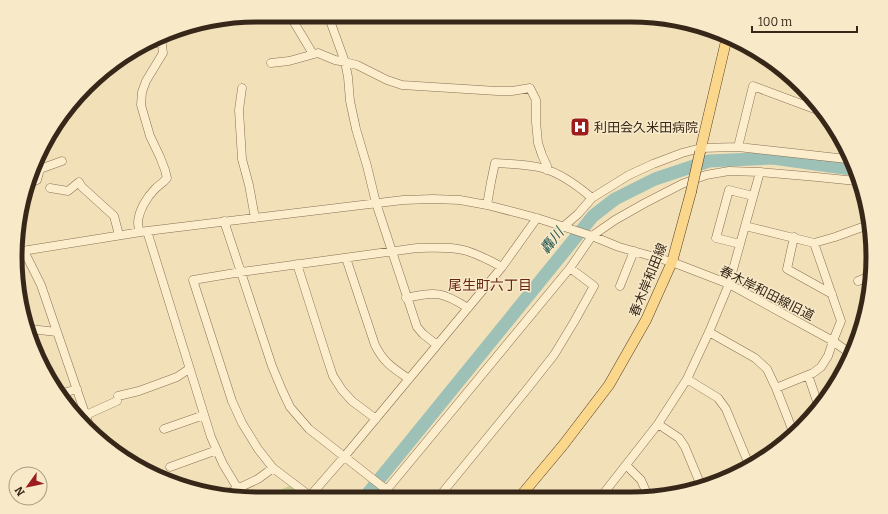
<svg xmlns="http://www.w3.org/2000/svg" width="888" height="514" viewBox="0 0 888 514" font-family="Bitter,'Noto Sans JP',serif">
  <style>
    .green { fill: #c8d08c }
    .lines { fill: none; stroke-linecap: round; stroke-linejoin: round }
    .river { stroke: #9ec1b7; stroke-width: 13 }
    .minor-casing { stroke: #896f52; stroke-width: 9 }
    .major-casing { stroke: #563d28; stroke-width: 11 }
    .minor { stroke: #fcedcc; stroke-width: 8 }
    .major { stroke: #fad78b; stroke-width: 10 }
    .major-bridge-casing { stroke: #563d28; stroke-width: 11; stroke-linecap: butt }
    .major-bridge { stroke: #fad78b; stroke-width: 10 }
    .labels { text-anchor: middle; dominant-baseline: central; stroke-width: 3; stroke-linejoin: round; paint-order: stroke }
    .poi-label { font-size: 13px; fill: #362719; stroke: #f8eac9; text-anchor: start }
    .street-label { font-size: 13px; fill: #362719; stroke: #f8eac9 }
    .water-label { font-size: 14px; font-style: italic; fill: #275854; stroke: #f8eac9 }
    .neighbourhood-label { font-size: 14px; fill: #672515; stroke: #f8eac9 }
    .rim { fill: none; stroke: #362719; stroke-width: 5 }
  </style>
  <rect width="100%" height="100%" fill="#f2e0b9"/>
  <path class="green" d="M289,486L304,498H265Z"/>
  <g class="lines">
    <path class="river" d="M364,498L593,216L615,199L655,179L709,161L773,158L851,169"/>
    <g class="minor-casing">
      <path id="minor" d="M328,15L345,62L348,77L350,101L356,129L367,166L376,203L417,327L423,334L437,345
        M292,19L313,54
        M152,43L162,44
        M271,63L289,61L318,53L335,60L345,62L357,65L387,80L402,85L497,91H512L530,88L536,100V122L538,143L542,155L547,166V170
        M242,88L239,110L242,159L249,185L255,218
        M738,147L753,86L820,111
        M28,183L37,180L40,169L62,161
        M50,188L68,191L79,182L82,187L114,216L119,235
        M487,205L491,182L495,163C511,164 527,164 542,168C560,173 578,186 592,198
        M224,221L272,366L282,390L290,407L309,429L397,498
        M745,226L814,243L835,237L868,225
        M563,227L578,214L592,198L629,175L653,164L682,153L701,148L738,147L847,159
        M147,231L211,437L223,464L238,489
        M139,232C139,229 138,225 138,222C139,210 147,197 155,189C159,185 164,182 167,178L165,170L160,157L150,136L141,105L142,92L146,81L163,53L161,38
        M794,237L787,269L832,294
        M17,243L20,251
        M740,244L716,238L729,190L753,196
        M24,251L41,285L90,428
        M16,252L147,231L403,200L433,199L460,200L487,205L537,218L592,236L619,247L672,262L729,284L833,341L848,352
        M346,258L375,345C384,363 393,368 409,379
        M297,264L327,358L333,376L342,390L352,401L376,419
        M502,267C491,261 479,255 467,251C451,246 433,248 417,248L241,272L193,280L232,401L242,423L258,449L273,468L310,496L344,457L502,267L537,218
        M858,281L868,277
        M620,286L634,251
        M406,298C436,291 443,292 468,308
        M30,329L57,332
        M709,332L755,358L767,369L776,388L794,434
        M808,375L819,407
        M687,379L718,398L726,409L750,467
        M776,388L813,373L821,367L828,356L833,341L841,321L814,243
        M60,394L77,389
        M118,396L139,391L177,377L189,369
        M86,415L117,401
        M658,424L679,438L685,447L702,488
        M164,429L204,415
        M626,465L641,480L649,498
        M170,467L217,450
        M224,495L258,479L273,468
        M380,498L570,268L592,236L615,220L645,203L682,184L706,175L729,171L760,172L817,177L856,181
        M438,498L528,388L554,355L574,322L594,286L570,268
        M600,498L658,424L687,379L709,332L729,284L760,172"/>
    </g>
    <g class="major-casing">
      <path id="major" d="M700,152L727,37
        M519,498L564,444L609,385L646,320L672,262L691,192"/>
    </g>
    <use href="#minor" class="minor"/>
    <use href="#major" class="major"/>
    <g class="major-bridge-casing">
      <path id="major-bridge" d="M691,192L700,152"/>
    </g>
    <use href="#major-bridge" class="major-bridge"/>
  </g>
  <defs>
    <g id="hospital-square" transform="scale(1)"><rect x="-9" y="-9" width="18" height="18" rx="4" fill="#9d1d1f" stroke="#f8eac9"/><path d="M-5-5h3v3.5h4V-5h3V5h-3V1.5h-4V5h-3Z" fill="#fff"/></g>
  </defs>
  <g fill-rule="evenodd">
    <use href="#hospital-square" x="580" y="127"/>
  </g>
  <g class="labels">
    <g class="poi-label">
      <text x="594" y="127">利田会久米田病院</text>
    </g>
    <g class="street-label">
      <text transform="translate(648 280) rotate(-68)">春木岸和田線</text>
      <text transform="translate(767 293) rotate(27)">春木岸和田線旧道</text>
    </g>
    <g class="water-label">
      <text transform="translate(552 241) rotate(-51)">轟川</text>
    </g>
    <g class="neighbourhood-label">
      <text x="490" y="285">尾生町六丁目</text>
    </g>
  </g>
  <path d="M0 0H888V514H0ZM257 22H631A235 235 0 0 1 866 257V257A235 235 0 0 1 631 492H257A235 235 0 0 1 22 257V257A235 235 0 0 1 257 22Z" fill="#f8eac9" fill-rule="evenodd"/>
  <path class="rim" d="M257 22H631A235 235 0 0 1 866 257V257A235 235 0 0 1 631 492H257A235 235 0 0 1 22 257V257A235 235 0 0 1 257 22Z"/>
  <g transform="translate(28 486) rotate(237)"><circle r="19" fill="#f8eac9" stroke="#aa9c83"/>
  <path d="M0-3L7 15L0 10L-7 15Z" fill="#9d1d1f"/>
  <text y="-6" font-size="11" font-weight="bold" text-anchor="middle" fill="#362719">N</text>
  </g>
  <path d="M752 26v6h105v-6" fill="none" stroke="#362719" stroke-width="2"/>
  <text x="758" y="26" font-size="12" fill="#362719" stroke="#f8eac9" stroke-width="3" paint-order="stroke">100 m</text>
</svg>
